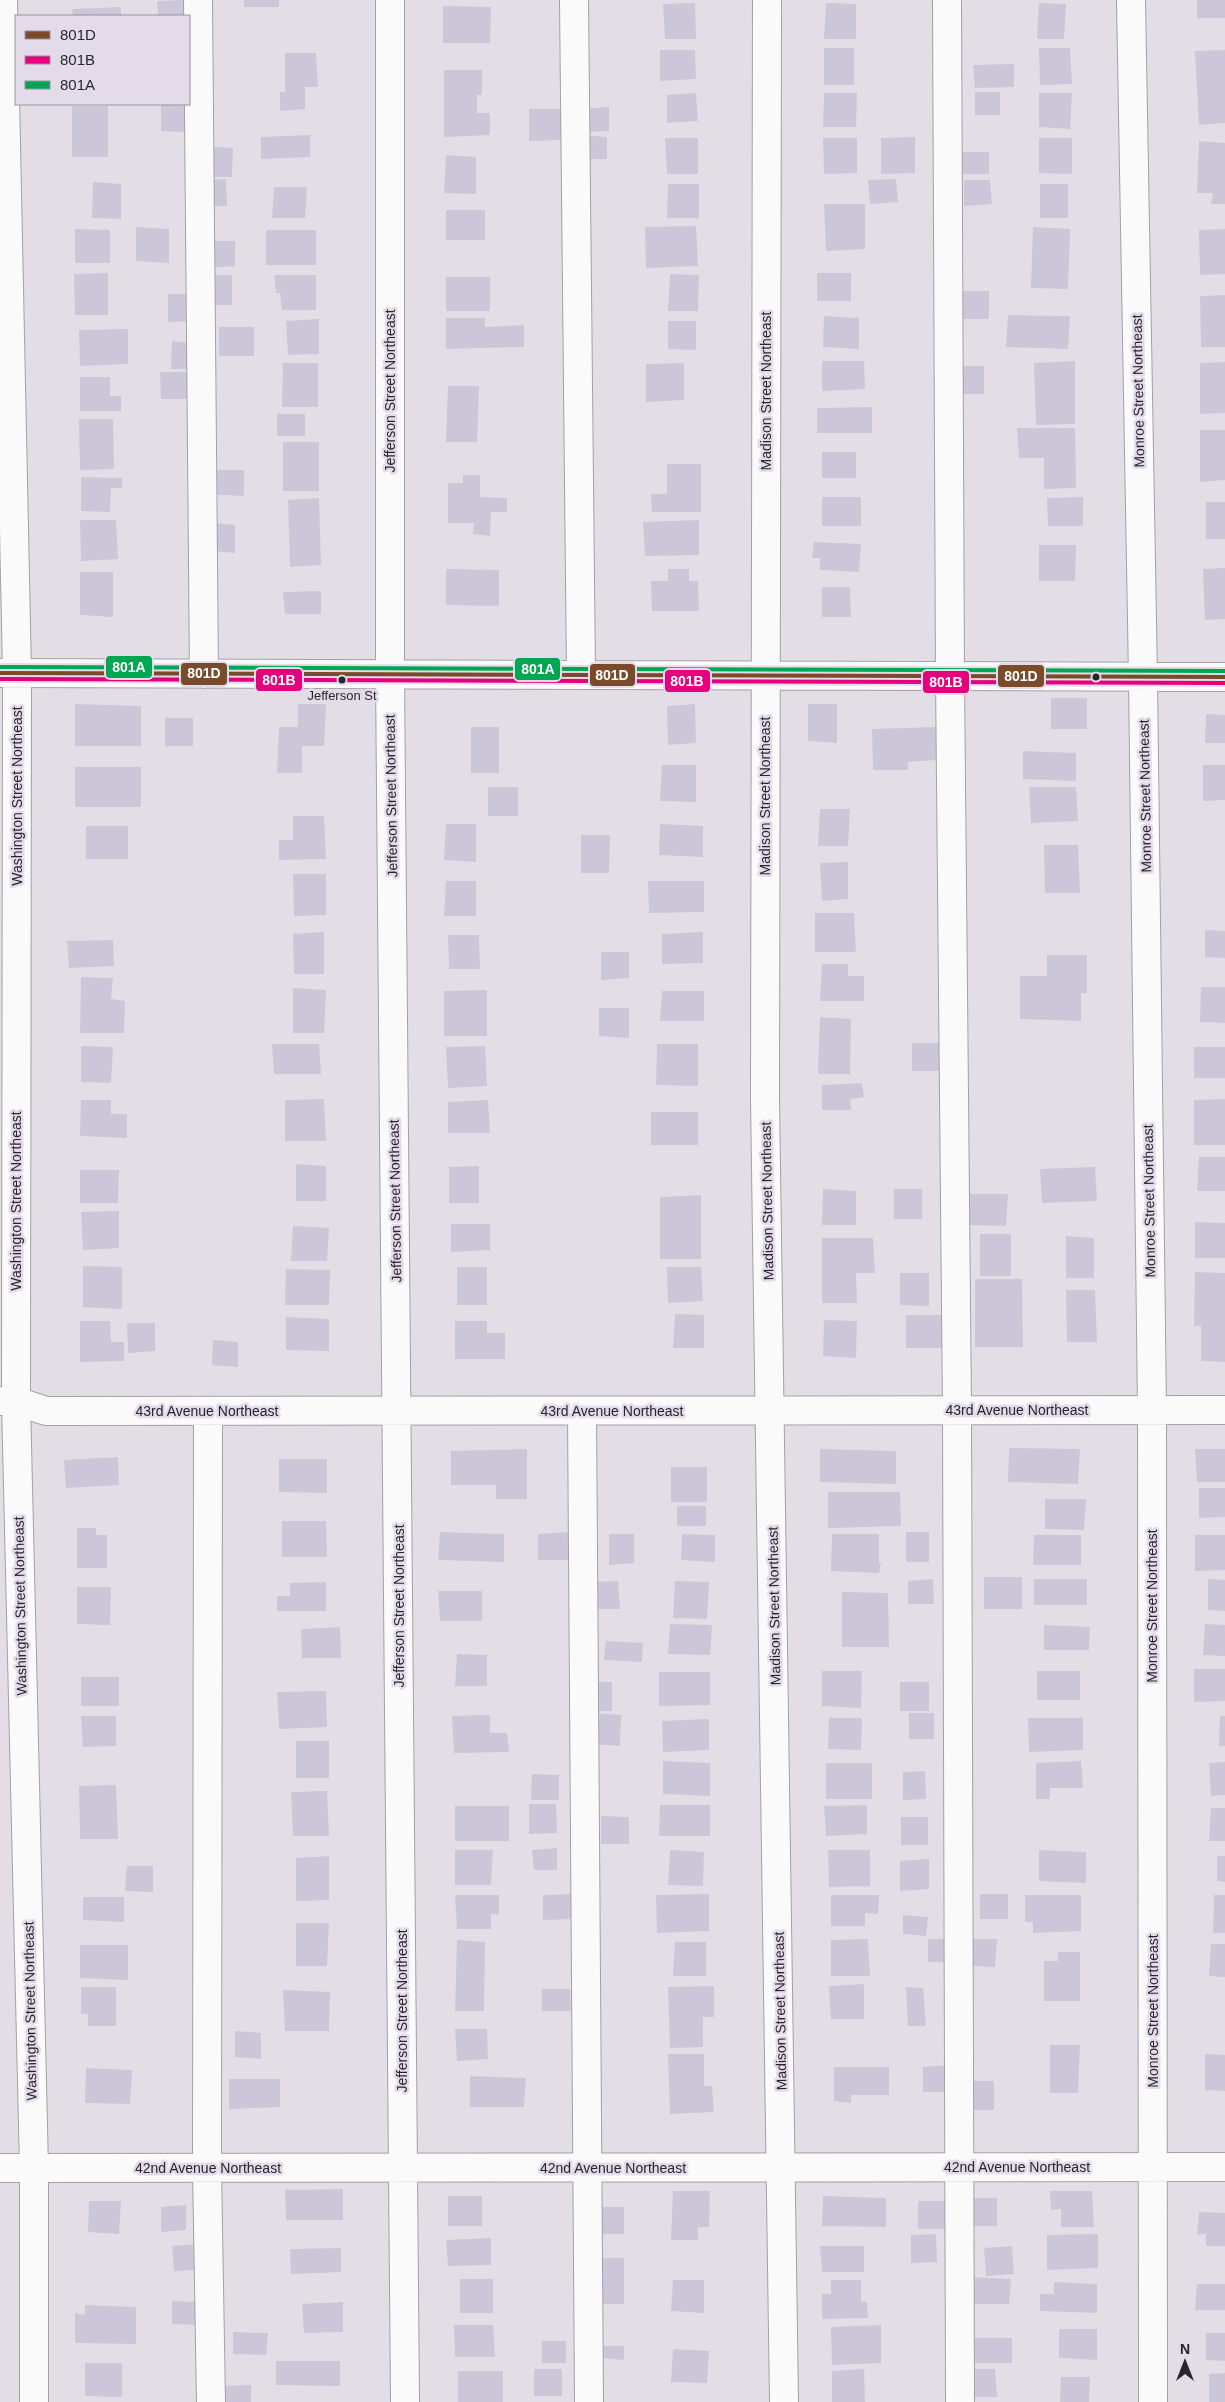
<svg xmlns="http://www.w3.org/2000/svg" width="1225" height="2402" viewBox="0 0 1225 2402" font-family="Helvetica,sans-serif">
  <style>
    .building { fill: #cbc7d9 }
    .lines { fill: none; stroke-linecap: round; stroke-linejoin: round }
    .minor-casing { stroke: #a4a0a6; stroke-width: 30 }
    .minor { stroke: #fbfafb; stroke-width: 28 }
    .bus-1-casing { stroke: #e3dbea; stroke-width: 8 }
    .bus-2-casing { stroke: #e3dbea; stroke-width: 8 }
    .bus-3-casing { stroke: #e3dbea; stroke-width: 8 }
    .bus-1 { stroke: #7a4b2a; stroke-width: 4 }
    .bus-2 { stroke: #e5007d; stroke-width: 4 }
    .bus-3 { stroke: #00a651; stroke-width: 4 }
    .bus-dot { fill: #28252b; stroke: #e3dbea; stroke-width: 2 }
    .labels { text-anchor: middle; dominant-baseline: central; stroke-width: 5; stroke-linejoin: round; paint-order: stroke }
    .bus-label { font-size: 13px; fill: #28252b; stroke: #e3dbea }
    .street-label { font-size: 14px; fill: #28252b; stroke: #e3dbea }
    .line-badge { stroke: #e3dbea; stroke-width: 2 }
    .badge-label { font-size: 14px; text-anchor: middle; font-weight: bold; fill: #fff }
  </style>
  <rect width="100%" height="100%" fill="#e3dee6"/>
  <path class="building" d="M186,0V16H158L157,1Z
    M244,0H279V7H244Z
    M1197,0H1225V18H1197Z
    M695,3L696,39H665L663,4Z
    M826,3L856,4V39H824Z
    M1039,3L1066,4L1064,39H1037Z
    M443,6L491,7L490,43H443Z
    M121,7V16H73L72,9Z
    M824,48H854V85H824Z
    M1039,48H1070L1072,84L1040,85Z
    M660,50H695L696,79L660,81Z
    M1225,50V123L1199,125L1195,51Z
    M285,53H316L318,87H305V109L280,111V92H285Z
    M1014,64V87L975,88L973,65Z
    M444,70H482V95H477V113H490V135L444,137Z
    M975,92H1000V115H975Z
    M696,93L698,121L667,123V95Z
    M824,93H857L856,127H823Z
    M1039,93H1072L1070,129L1039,127Z
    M161,104L186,106L185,132L161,131Z
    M72,106H108V157H72Z
    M609,107V131L581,132V109Z
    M529,109H562V140L529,141Z
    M310,135V157L261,159V137Z
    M581,135L607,137V159H581Z
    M915,137V173L881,174V138Z
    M665,138H698V174H667Z
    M823,138H857V173L824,174Z
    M1039,138H1072V174L1039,173Z
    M1199,141L1225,143V204H1211L1213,193H1197Z
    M205,146L233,148L232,177H205Z
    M956,152H989V174H956Z
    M446,155L476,157V194L444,193Z
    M226,179L227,206H205L204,180Z
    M896,179L898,202L870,204L868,180Z
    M964,180H990L992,204L964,206Z
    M93,182L121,184V219L92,218Z
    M668,184H699V218H667Z
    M1040,184H1068V218H1040Z
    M274,187H307L305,218H272Z
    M824,204H865V249L826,251Z
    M446,210H485V240H446Z
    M696,226L698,266L646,268L645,227Z
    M136,227L169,229V263L136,261Z
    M1033,227L1070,229L1068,289L1031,288Z
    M75,229L110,230V263H75Z
    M1225,229V274L1200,275L1199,230Z
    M266,230H316V265H266Z
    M207,241H235V266L208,268Z
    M108,273V315H75L74,274Z
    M817,273H851V301H817Z
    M670,274L699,275L698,311H668Z
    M207,275H232V305H207Z
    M274,275H316V310H282L280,293H276Z
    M446,277H490V311H446Z
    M957,291H989V319H957Z
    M168,294H190L191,321L168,322Z
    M1225,295V347H1201L1200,296Z
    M1008,315L1070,316L1068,349L1006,347Z
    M824,316L859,318V349L823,347Z
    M446,318H485V327L524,325V347L446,349Z
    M319,319V354L288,355L286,321Z
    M668,321H696V350L668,349Z
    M219,327H254V356H219Z
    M128,329V364L80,366L79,330Z
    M172,341L191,343L190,369H171Z
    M822,361H864L865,389L822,391Z
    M1075,361V424L1036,425L1034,363Z
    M1225,362V413L1200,414V363Z
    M283,363H318V407H282Z
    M684,363V400L646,402V364Z
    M957,366H984V394H956Z
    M160,372H190V399H161Z
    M80,377H110V396H121V411H80Z
    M448,386H479L477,442H446Z
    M872,407V433H817V408Z
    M277,414H305V436H277Z
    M79,419H113L114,469L80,470Z
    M1017,428H1075L1076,488L1044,489V458H1019Z
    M1200,430H1225V480L1200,482Z
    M283,442H319V491H283Z
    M822,452H856V478H822Z
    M667,464H701V512H652L651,494H667Z
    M208,470H244V496L207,494Z
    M463,475H480V497L507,498V512H491L490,536L473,534L474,523H448V483H463Z
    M81,477L122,478V488H111L110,512L81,511Z
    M822,497H861V526H822Z
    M1083,497V526H1048L1047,498Z
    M319,498L321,565L290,567L288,500Z
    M1206,502H1225V539H1206Z
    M80,520H116L118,559L81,561Z
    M699,520V555L645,556L643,522Z
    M214,523L235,525V553L213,551Z
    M814,542L861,544L859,572L820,570V558H812Z
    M1039,545H1076L1075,581H1039Z
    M1225,568V619L1205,620L1203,569Z
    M446,569L499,570V606L446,605Z
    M668,569H689V581H698L699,611H652L651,581H668Z
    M80,572H113V617L80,615Z
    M822,587H850L851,617H822Z
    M321,591V614H285L283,592Z
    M1051,698H1087V729H1051Z
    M75,704L141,706V746H75Z
    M298,704H326L324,746H302V773H277L279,727H298Z
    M695,704L696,743L668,745L667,706Z
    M808,704H837V743L808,741Z
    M1206,714L1225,715V743H1205Z
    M165,718H193V746H165Z
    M471,727H499V773H471Z
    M936,727V760L908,762V770H873L872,729Z
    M1023,751L1076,753V781L1023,779Z
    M662,765H696V802L660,801Z
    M1203,765H1225V800L1203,801Z
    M75,767H141V807H75Z
    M488,787H518V816H488Z
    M1029,787H1076L1078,821L1031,823Z
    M820,809H850L848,846H818Z
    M293,816H324L326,859L279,860V840H293Z
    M446,824H476V862L444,860Z
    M660,824L703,826V857L659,855Z
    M86,826H128V859H86Z
    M581,835H610L609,873H581Z
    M1044,845H1078L1080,893H1045Z
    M848,862V899L822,901L820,863Z
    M293,874H326V915L294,916Z
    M446,881H476V916H444Z
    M648,881H704V912L649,913Z
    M815,913H854L856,952H815Z
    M1205,930L1225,931V958L1205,957Z
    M324,932V974H294L293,934Z
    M703,932V963L662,964V934Z
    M448,935H479L480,969H449Z
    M113,940L114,966L69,968L67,941Z
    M601,952H629V978L601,980Z
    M1047,955H1087V993H1081V1021L1020,1019V976H1047Z
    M822,964H848V976H864V1001H820Z
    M81,977L113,978L111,999L125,1001L124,1033H80Z
    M1201,987H1225V1023L1200,1022Z
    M293,988L326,990L324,1033H293Z
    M487,990V1036H444V991Z
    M662,991H704V1021H660Z
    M599,1008H629V1038L599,1036Z
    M820,1017L851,1019L850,1074H818Z
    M912,1043H940V1071H912Z
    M272,1044H319L321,1074H274Z
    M657,1044H698V1086L656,1085Z
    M81,1046L113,1047L111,1083L81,1082Z
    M485,1046L487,1086L448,1088L446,1047Z
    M1194,1047H1225V1078H1194Z
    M862,1083L864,1097L850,1099L851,1110H822V1085Z
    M324,1099L326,1141H285V1100Z
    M1225,1099V1145H1194V1100Z
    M81,1100H111V1114H127V1138L80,1136Z
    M488,1100L490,1133H448V1102Z
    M651,1112H698V1145H651Z
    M1199,1157H1225V1191H1197Z
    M296,1164L326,1166V1201H296Z
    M479,1166V1203H449V1167Z
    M1095,1167L1097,1201L1042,1203L1040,1169Z
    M80,1170H119L118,1203H80Z
    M823,1189L856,1191V1225H822Z
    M894,1189H922V1219H894Z
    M964,1194H1008L1006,1226L964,1225Z
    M701,1195V1259H660V1197Z
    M119,1211V1248L83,1250L81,1212Z
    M1195,1222L1225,1223V1258H1195Z
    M451,1224H490V1250L451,1252Z
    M293,1226L329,1228L327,1261H291Z
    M980,1234H1011V1276H980Z
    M1066,1236L1094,1238V1278H1066Z
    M822,1238H873L875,1273H856L857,1303H822Z
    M83,1266L122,1267V1309L83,1307Z
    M457,1267H487V1305H457Z
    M667,1267H701L703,1301L668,1303Z
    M286,1269L330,1270L329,1305H285Z
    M1195,1272L1225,1273V1362L1201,1361V1326H1194Z
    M900,1273H929V1306L900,1305Z
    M975,1279H1022L1023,1347H975Z
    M1066,1290H1095L1097,1342H1067Z
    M675,1314L704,1315V1348H673Z
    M906,1315H943L942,1348H906Z
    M286,1317L329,1319V1351L286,1350Z
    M824,1320L857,1321L856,1358L823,1356Z
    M80,1321H110L111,1342H124V1361L80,1362Z
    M455,1321H487V1333H505V1359H455Z
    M127,1323H155V1351L128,1353Z
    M213,1340L238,1342V1367L212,1365Z
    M1009,1448L1080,1449L1078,1484L1008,1482Z
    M527,1449V1499H496V1485H451V1451Z
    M820,1449L896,1451V1484L820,1482Z
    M1195,1449H1225V1482H1197Z
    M118,1457L119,1485L66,1488L64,1460Z
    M279,1459H327V1493L279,1492Z
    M671,1467H707V1502H671Z
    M1199,1488H1225V1517L1199,1518Z
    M828,1492H900L901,1526L828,1528Z
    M1045,1499H1086L1084,1530L1045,1529Z
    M677,1506H706V1526H677Z
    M282,1521H326L327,1557H282Z
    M77,1528H96V1535H107V1568H77Z
    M440,1532L504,1534V1562L438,1560Z
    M568,1532L570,1560H538V1534Z
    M906,1532H929V1562H906Z
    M609,1534H634V1563L609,1565Z
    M682,1534L715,1535V1562L681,1560Z
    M832,1534H879V1563H881L879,1573L831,1571Z
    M1034,1535H1081V1565H1033Z
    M1195,1535H1225V1570L1195,1571Z
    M984,1577H1022V1609H984Z
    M933,1579L934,1604H908V1581Z
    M1034,1579H1087V1605H1034Z
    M1208,1579L1225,1580V1611L1208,1610Z
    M618,1581L620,1609H590V1582Z
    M675,1581L709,1582L707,1619L673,1618Z
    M326,1582V1611H277V1596H290V1583Z
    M77,1587H111L110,1625L77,1624Z
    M438,1591H482V1621H440Z
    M842,1592L888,1593L889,1647H842Z
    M670,1624L712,1625L710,1655L668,1654Z
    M1205,1624L1225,1625V1656L1203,1655Z
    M1044,1625L1090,1627L1089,1650H1044Z
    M340,1627L341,1658H302L301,1629Z
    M606,1641L643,1643L642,1662L604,1660Z
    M457,1654L487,1655V1686H455Z
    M1194,1669H1225V1701L1194,1702Z
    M822,1671H862L861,1708L822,1706Z
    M1037,1671H1080V1700H1037Z
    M659,1672H710V1705L659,1706Z
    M81,1677H119V1706H81Z
    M590,1682H612V1711H588Z
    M900,1682H929V1711H900Z
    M326,1691L327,1727L279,1729L277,1692Z
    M591,1713L621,1715L620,1746L590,1744Z
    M909,1713H934V1739H909Z
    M490,1715V1733H507L509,1752L454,1753L452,1716Z
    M81,1716H116V1746L83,1747Z
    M1220,1716H1225V1746H1219Z
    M829,1718H862L861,1750L828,1749Z
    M1028,1718H1083V1750L1029,1752Z
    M709,1719V1750L663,1752L662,1721Z
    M296,1741H329V1778H296Z
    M663,1761L710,1763V1796L663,1794Z
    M1081,1761L1083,1788H1050V1799H1036V1763Z
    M1225,1762V1795L1211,1796L1209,1763Z
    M826,1763H872V1799H826Z
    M925,1771L926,1799L903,1800V1772Z
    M532,1774L559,1775V1800H531Z
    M116,1785L118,1839H80L79,1786Z
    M327,1791L329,1836H293L291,1792Z
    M529,1804H556L557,1833L529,1834Z
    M660,1805H710V1836H659Z
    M867,1805V1834L826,1836L824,1806Z
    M455,1806H509V1841H455Z
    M1211,1808H1225V1841H1209Z
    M601,1816L629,1817V1844H601Z
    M901,1817H928V1845H901Z
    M557,1848V1870H534L532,1850Z
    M455,1850H493L491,1885H455Z
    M670,1850L704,1852L703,1886L668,1885Z
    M828,1850H870V1886L829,1887Z
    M1039,1850L1086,1852V1883L1039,1881Z
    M329,1856V1900L296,1901V1858Z
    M1217,1856H1225V1882L1217,1881Z
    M929,1859V1889L900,1891V1861Z
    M127,1866H153V1892L125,1891Z
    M573,1894V1919L543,1920V1895Z
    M709,1894V1931L657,1933L656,1895Z
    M980,1894H1008V1919H980Z
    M455,1895H499V1914H491V1929H457Z
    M831,1895H879L878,1914L865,1913V1926H831Z
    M1025,1895H1081V1931L1033,1933V1922H1025Z
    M1214,1895H1225V1933H1213Z
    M83,1897H124V1922L83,1920Z
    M903,1915L928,1917L926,1936L903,1934Z
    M296,1923H329L327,1966H296Z
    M868,1939L870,1976H831V1940Z
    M928,1939H947V1962H928Z
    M968,1939H997L995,1967L968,1966Z
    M457,1940L485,1942L484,2011H455Z
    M675,1942H706V1976H673Z
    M1211,1944H1225V1977L1209,1976Z
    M80,1945H128V1980L80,1978Z
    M1058,1952H1080V2001H1044V1961H1058Z
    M864,1984V2019H831L829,1986Z
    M714,1986V2017H703V2047L670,2048L668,1987Z
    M81,1987H116V2026H88V2014H81Z
    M906,1987L923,1988L926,2026H908Z
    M542,1989H570L571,2011H542Z
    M283,1990L330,1992L329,2031H285Z
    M455,2029H487L488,2059L457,2061Z
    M235,2031L261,2033V2059L235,2057Z
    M1050,2045H1080L1078,2093H1050Z
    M668,2054H704V2086H712L714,2112L670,2114Z
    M1205,2054L1225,2055V2091L1205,2090Z
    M947,2065L948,2092H923V2067Z
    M834,2067H889V2095H851V2103L834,2101Z
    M86,2068L132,2070L130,2104L85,2103Z
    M470,2076L526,2078L524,2107H470Z
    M229,2079H280V2107L229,2109Z
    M968,2081H994V2110H968Z
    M343,2189V2220H286L285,2190Z
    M673,2191H710L709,2227H698V2240H671Z
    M1050,2191H1092L1094,2227H1061V2209L1051,2210Z
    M448,2196H482V2226H448Z
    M823,2196L886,2198V2227L822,2226Z
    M970,2198H997V2226H970Z
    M89,2201H121L119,2234L88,2232Z
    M918,2201H948V2229H918Z
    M186,2205V2230L161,2232V2207Z
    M593,2207H624V2234H595Z
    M1199,2212L1225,2213V2246H1206V2234H1197Z
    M936,2234L937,2262L911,2263V2235Z
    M1098,2234V2268L1047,2270V2235Z
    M491,2238V2265L448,2266L446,2240Z
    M197,2244L199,2270L174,2271L172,2246Z
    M820,2246H864V2272H822Z
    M1012,2246L1014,2274L986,2276L984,2248Z
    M341,2248V2272L291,2274L290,2249Z
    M595,2258H624V2304H595Z
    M970,2277L1011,2279L1009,2304H970Z
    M460,2279H493V2313H460Z
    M673,2280H704V2313L671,2311Z
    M831,2280H861V2302H867L868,2318L822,2319V2294H831Z
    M1054,2282L1097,2284V2313L1040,2311V2294H1054Z
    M1197,2284H1225V2310H1195Z
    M172,2301L199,2302V2325L172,2324Z
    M343,2302V2332L304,2333L302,2304Z
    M85,2305L136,2307V2344L75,2343V2313L85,2315Z
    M454,2325H493L495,2357H455Z
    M881,2325V2363L832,2365L831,2327Z
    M1059,2329H1097V2360L1059,2358Z
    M233,2332L268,2333L266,2355L233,2354Z
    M1206,2333H1225V2361L1206,2360Z
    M970,2338H1012V2363H970Z
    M542,2341H566V2363H542Z
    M603,2346H624V2360L603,2358Z
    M673,2349L709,2351L707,2383L671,2382Z
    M276,2361H340V2386L276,2385Z
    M85,2363H122V2397L85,2396Z
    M534,2369H562V2396H534Z
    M864,2369L865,2402H832V2371Z
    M970,2369H995L997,2397H972Z
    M458,2371H503V2402H458Z
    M1225,2373V2402H1209V2374Z
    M1061,2377H1090L1089,2402H1060Z
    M251,2385V2402H219L218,2386Z"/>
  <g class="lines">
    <g class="minor-casing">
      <path id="minor" d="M3,0L17,673L16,1401L34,2168V2402
        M198,0L204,674
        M390,0V674L405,2402
        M574,0L581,675
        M767,0L765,1099L784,2402
        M947,0L950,676L957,1410L960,2402
        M1131,0L1143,677L1152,1410L1153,2402
        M0,673L1225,677
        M0,1401H16L46,1411L1225,1410
        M208,1411L207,2168L211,2402
        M582,1411L589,2402
        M0,2168L1225,2167"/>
    </g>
    <use href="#minor" class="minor"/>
    <g class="bus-1-casing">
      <path id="bus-1" d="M0,673L1225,677"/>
    </g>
    <g class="bus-2-casing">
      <path id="bus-2" d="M0,679L1225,683"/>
    </g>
    <g class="bus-3-casing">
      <path id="bus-3" d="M0,667L1225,671"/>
    </g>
    <use href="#bus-1" class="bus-1"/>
    <use href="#bus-2" class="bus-2"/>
    <use href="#bus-3" class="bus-3"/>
  </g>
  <g class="bus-dot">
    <circle cx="1096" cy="677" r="4.5"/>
    <circle cx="342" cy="680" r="4.5"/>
  </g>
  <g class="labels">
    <g class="bus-label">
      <text x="342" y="695">Jefferson St</text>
    </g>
    <g class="street-label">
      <text transform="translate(390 391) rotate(-90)">Jefferson Street Northeast</text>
      <text transform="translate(766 391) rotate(-90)">Madison Street Northeast</text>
      <text transform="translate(1138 391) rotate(-91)">Monroe Street Northeast</text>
      <text transform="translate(17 796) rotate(-90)">Washington Street Northeast</text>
      <text transform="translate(391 796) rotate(-91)">Jefferson Street Northeast</text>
      <text transform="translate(765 796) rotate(-90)">Madison Street Northeast</text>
      <text transform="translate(1145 796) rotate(-91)">Monroe Street Northeast</text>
      <text transform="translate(16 1201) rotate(-90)">Washington Street Northeast</text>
      <text transform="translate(395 1201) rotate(-91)">Jefferson Street Northeast</text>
      <text transform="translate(767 1201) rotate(-91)">Madison Street Northeast</text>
      <text transform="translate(1149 1201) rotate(-91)">Monroe Street Northeast</text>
      <text x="1017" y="1410">43rd Avenue Northeast</text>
      <text x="207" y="1411">43rd Avenue Northeast</text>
      <text x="612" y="1411">43rd Avenue Northeast</text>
      <text transform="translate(20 1606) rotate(-91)">Washington Street Northeast</text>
      <text transform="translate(399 1606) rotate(-90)">Jefferson Street Northeast</text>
      <text transform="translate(774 1606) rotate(-91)">Madison Street Northeast</text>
      <text transform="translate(1152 1606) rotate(-90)">Monroe Street Northeast</text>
      <text transform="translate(30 2011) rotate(-91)">Washington Street Northeast</text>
      <text transform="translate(402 2011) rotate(-90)">Jefferson Street Northeast</text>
      <text transform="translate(780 2011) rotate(-91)">Madison Street Northeast</text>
      <text transform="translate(1153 2011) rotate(-90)">Monroe Street Northeast</text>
      <text x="1017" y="2167">42nd Avenue Northeast</text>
      <text x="208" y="2168">42nd Avenue Northeast</text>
      <text x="613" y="2168">42nd Avenue Northeast</text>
    </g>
  </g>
  <g class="line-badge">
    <rect x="105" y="655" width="48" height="24" rx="5" fill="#00a651"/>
    <rect x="514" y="657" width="47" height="24" rx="5" fill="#00a651"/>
    <rect x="180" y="662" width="48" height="24" rx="5" fill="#7a4b2a"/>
    <rect x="589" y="663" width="47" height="24" rx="5" fill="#7a4b2a"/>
    <rect x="997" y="664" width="48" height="24" rx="5" fill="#7a4b2a"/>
    <rect x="255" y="668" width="48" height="24" rx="5" fill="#e5007d"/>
    <rect x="664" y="669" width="47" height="24" rx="5" fill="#e5007d"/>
    <rect x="922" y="670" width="48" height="24" rx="5" fill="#e5007d"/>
  </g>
  <g class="badge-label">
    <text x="129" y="672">801A</text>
    <text x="538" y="674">801A</text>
    <text x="204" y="678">801D</text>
    <text x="612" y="680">801D</text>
    <text x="1021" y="681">801D</text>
    <text x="279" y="685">801B</text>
    <text x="687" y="686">801B</text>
    <text x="946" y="687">801B</text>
  </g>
  <rect x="15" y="15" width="175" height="90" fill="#e3dbea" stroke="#98929e"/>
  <rect x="25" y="31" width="25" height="8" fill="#7a4b2a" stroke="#98929e"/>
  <text x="60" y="40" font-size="15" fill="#28252b">801D</text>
  <rect x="25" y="56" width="25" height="8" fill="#e5007d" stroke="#98929e"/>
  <text x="60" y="65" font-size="15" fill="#28252b">801B</text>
  <rect x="25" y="81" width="25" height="8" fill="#00a651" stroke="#98929e"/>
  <text x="60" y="90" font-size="15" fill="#28252b">801A</text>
  <g transform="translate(1185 2362)" stroke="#e3dbea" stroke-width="4" paint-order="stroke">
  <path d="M0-4L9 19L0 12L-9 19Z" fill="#28252b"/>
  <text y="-8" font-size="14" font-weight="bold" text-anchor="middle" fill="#28252b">N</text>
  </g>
</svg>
